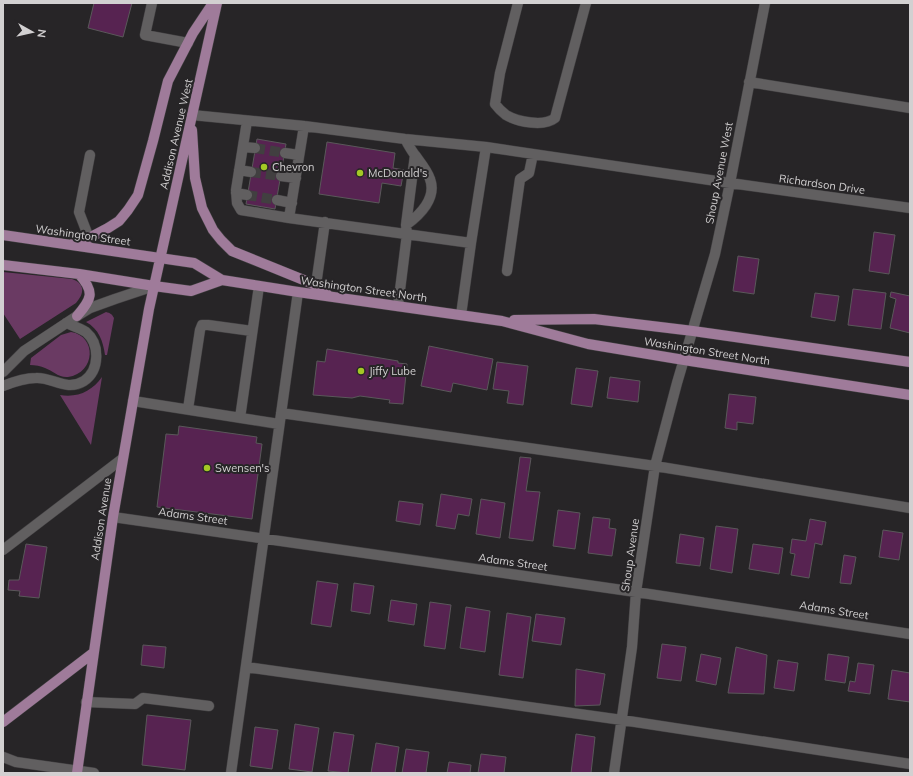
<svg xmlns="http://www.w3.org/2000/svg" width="913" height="776" viewBox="0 0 913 776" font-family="Mulish,sans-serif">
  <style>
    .green { fill: #6a3a63 }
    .building { fill: #572351; stroke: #5a585a }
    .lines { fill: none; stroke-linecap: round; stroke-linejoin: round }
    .minor-tunnel { stroke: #413f40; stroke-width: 10; stroke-dasharray: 10 5; stroke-linecap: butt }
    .minor-casing { stroke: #424042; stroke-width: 11 }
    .major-casing { stroke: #424042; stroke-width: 11 }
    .minor { stroke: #615f60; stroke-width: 10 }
    .major { stroke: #9f7b9a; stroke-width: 10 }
    .poi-dot { fill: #a4c825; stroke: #272527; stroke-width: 1.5 }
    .labels { text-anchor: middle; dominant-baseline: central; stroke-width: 4; stroke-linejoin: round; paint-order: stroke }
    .street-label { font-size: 11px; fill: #d2d0d1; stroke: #272527 }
    .poi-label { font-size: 11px; fill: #d2d0d1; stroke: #272527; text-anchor: start }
  </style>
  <rect width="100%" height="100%" fill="#272527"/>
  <path class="green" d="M3,272L72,279C86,284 84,294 76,303L20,339L3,313Z
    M106,312C110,313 112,314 114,318L107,355H105C103,341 99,329 86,322Z
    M71,332C97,336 96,373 68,377C59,378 53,371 45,368C41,366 35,365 30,365L31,358L61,335Z
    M102,377L91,445L60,395C78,398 92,391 102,377Z"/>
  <path class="building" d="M94,3H132L123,37L88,28Z
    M257,139L286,144L275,209L246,204Z
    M327,142L395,153L393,168L404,170L401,186L382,183L379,203L319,194Z
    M874,232L895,235L889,274L869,271Z
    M738,256L759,259L754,294L733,291Z
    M853,289L886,293L881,329L848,325Z
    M891,292L910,296V333L890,328L896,299L890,297Z
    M815,293L839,296L835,321L811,317Z
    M429,346L493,359L487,390L453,383L451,392L421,386Z
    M327,349L398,361V363L407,364L403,404L389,403L390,400L360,396L352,398L313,395L317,361L325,362Z
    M497,362L528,366L523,405L507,403L509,391L493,389Z
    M576,368L598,371L592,407L571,404Z
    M610,377L640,381L638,402L607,398Z
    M729,394L756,397L753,424L737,422V430L725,428Z
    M179,426L257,437L256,443L262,444L252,519L157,507L166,434L178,435Z
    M520,457L531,458L526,491L540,492L533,541L509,538Z
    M441,494L472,499L469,516L458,514L455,529L436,526Z
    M481,499L505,503L500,538L476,534Z
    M399,501L423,504L420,525L396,521Z
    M558,510L580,513L575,549L553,546Z
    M593,517L610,519L609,528L616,529L612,556L588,553Z
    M810,519L826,522L822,545L815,543L809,578L791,575L795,554L790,553L792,539L806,541Z
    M716,526L738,529L732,573L710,569Z
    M883,530L903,533L899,560L879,557Z
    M680,534L704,538L700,566L676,563Z
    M26,544L47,547L39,598L19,596L20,591L8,590L9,580H19Z
    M753,544L783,548L779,574L749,569Z
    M844,555L856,557L851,584L840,583Z
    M317,581L338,584L331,627L311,624Z
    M354,583L374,586L370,614L351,611Z
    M391,600L417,604L414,625L388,621Z
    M430,602L451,605L445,649L424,646Z
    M466,607L490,611L485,652L460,648Z
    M507,613L531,617L523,678L499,675Z
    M536,614L565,618L561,645L532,641Z
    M662,644L686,647L681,681L657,678Z
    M143,645L166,647L164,668L141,665Z
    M736,647L767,655L764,694L728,693Z
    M701,654L721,658L716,685L696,681Z
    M828,654L849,657L845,683L825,680Z
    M778,660L798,663L794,691L774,688Z
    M858,663L874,665L870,694L848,691L850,681L855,682Z
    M576,669L605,674L600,705L575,706Z
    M892,670L910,673V702L888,699Z
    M147,715L191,720L185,770L142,765Z
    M295,724L319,728L312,772L289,769Z
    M255,727L278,730L272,769L250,766Z
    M334,732L354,735L348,773L328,771Z
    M576,734L595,737L591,773H571Z
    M376,743L399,747L395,773H371Z
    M406,749L429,752L426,773H402Z
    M481,754L506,757L504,773H478Z
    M449,762L471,765L470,773H447Z"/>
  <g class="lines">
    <path class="minor-tunnel" d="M255,148L285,153
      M251,172L281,176
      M247,195L277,200"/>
    <g class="minor-casing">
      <path id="minor" d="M152,3L145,35L188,43
        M518,3L500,73L495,104C498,108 502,112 506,115C518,122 544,127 555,118L586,3
        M749,82L910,108
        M192,115L304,126L405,139L486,147
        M247,121L236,190L237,203L241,210L289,218
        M304,126L289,218L471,243
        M405,139C408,144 411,150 415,155C420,162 427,170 430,179C437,198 420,215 406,225
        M243,147L255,148
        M285,153L299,155
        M239,170L251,172
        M281,176L296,178
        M236,193L247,195
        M277,200L292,203
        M89,238L79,212L90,155
        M507,271L520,179L529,173L533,154
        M316,285L325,222
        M398,306L407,234L406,225L415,155
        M461,315L471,243L486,147L730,183L910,208
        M3,372L24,351L77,316L90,308L115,299L154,286
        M3,386C13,382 25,378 36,378C53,377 66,392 84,381C100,370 100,344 86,332C80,328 73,326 66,323
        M133,401L279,424
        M188,409L200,330L202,325H208L252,331
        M281,413L655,466L910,508
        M240,418L259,286
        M113,517L636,592L910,634
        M3,550L122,459
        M246,667L622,720L910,764
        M86,702L135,704L143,698L209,706
        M3,757L16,762L94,773
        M231,773L298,292
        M614,773L632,647L636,592L655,466L677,383L715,254L730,183L765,3"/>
    </g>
    <g class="major-casing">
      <path id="major" d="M192,130L195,178L202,208L213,230L221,240L232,251L316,285L328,295
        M3,235L194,263L222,280L298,292L502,321L588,344L684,360L910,395
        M73,244L89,238L108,228L119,221L128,210L138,195L153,141L168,81L193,33L213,3
        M3,265L79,274L154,286L191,291L222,280
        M77,316C92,299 95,292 79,274
        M514,320L594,319L693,331L910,362
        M3,722L93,653
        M77,773L113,517L149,309L217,3"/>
    </g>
    <use href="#minor" class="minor"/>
    <use href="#major" class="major"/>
  </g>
  <g class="poi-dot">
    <circle cx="264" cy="167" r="4"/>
    <circle cx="360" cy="173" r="4"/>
    <circle cx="361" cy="371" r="4"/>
    <circle cx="207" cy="468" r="4"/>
  </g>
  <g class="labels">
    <g class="street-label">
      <text transform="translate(176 134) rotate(-77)">Addison Avenue West</text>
      <text transform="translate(719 173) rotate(-79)">Shoup Avenue West</text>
      <text transform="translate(822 184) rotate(8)">Richardson Drive</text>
      <text transform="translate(83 235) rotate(8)">Washington Street</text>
      <text transform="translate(364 289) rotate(8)">Washington Street North</text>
      <text transform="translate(707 351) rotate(9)">Washington Street North</text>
      <text transform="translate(193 516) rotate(8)">Adams Street</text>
      <text transform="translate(101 519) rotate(-81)">Addison Avenue</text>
      <text transform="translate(630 555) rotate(-82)">Shoup Avenue</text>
      <text transform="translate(513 562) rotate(8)">Adams Street</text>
      <text transform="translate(834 610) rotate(9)">Adams Street</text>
    </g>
    <g class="poi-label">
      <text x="272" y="167">Chevron</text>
      <text x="368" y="173">McDonald's</text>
      <text x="369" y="371">Jiffy Lube</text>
      <text x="215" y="468">Swensen's</text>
    </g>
  </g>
  <rect width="913" height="776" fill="none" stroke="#d2d0d1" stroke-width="8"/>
  <g transform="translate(32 32) rotate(98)" stroke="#272527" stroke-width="3" paint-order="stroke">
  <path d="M0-3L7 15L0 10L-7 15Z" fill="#d2d0d1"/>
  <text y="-6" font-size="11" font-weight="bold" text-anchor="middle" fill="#d2d0d1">N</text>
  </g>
</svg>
